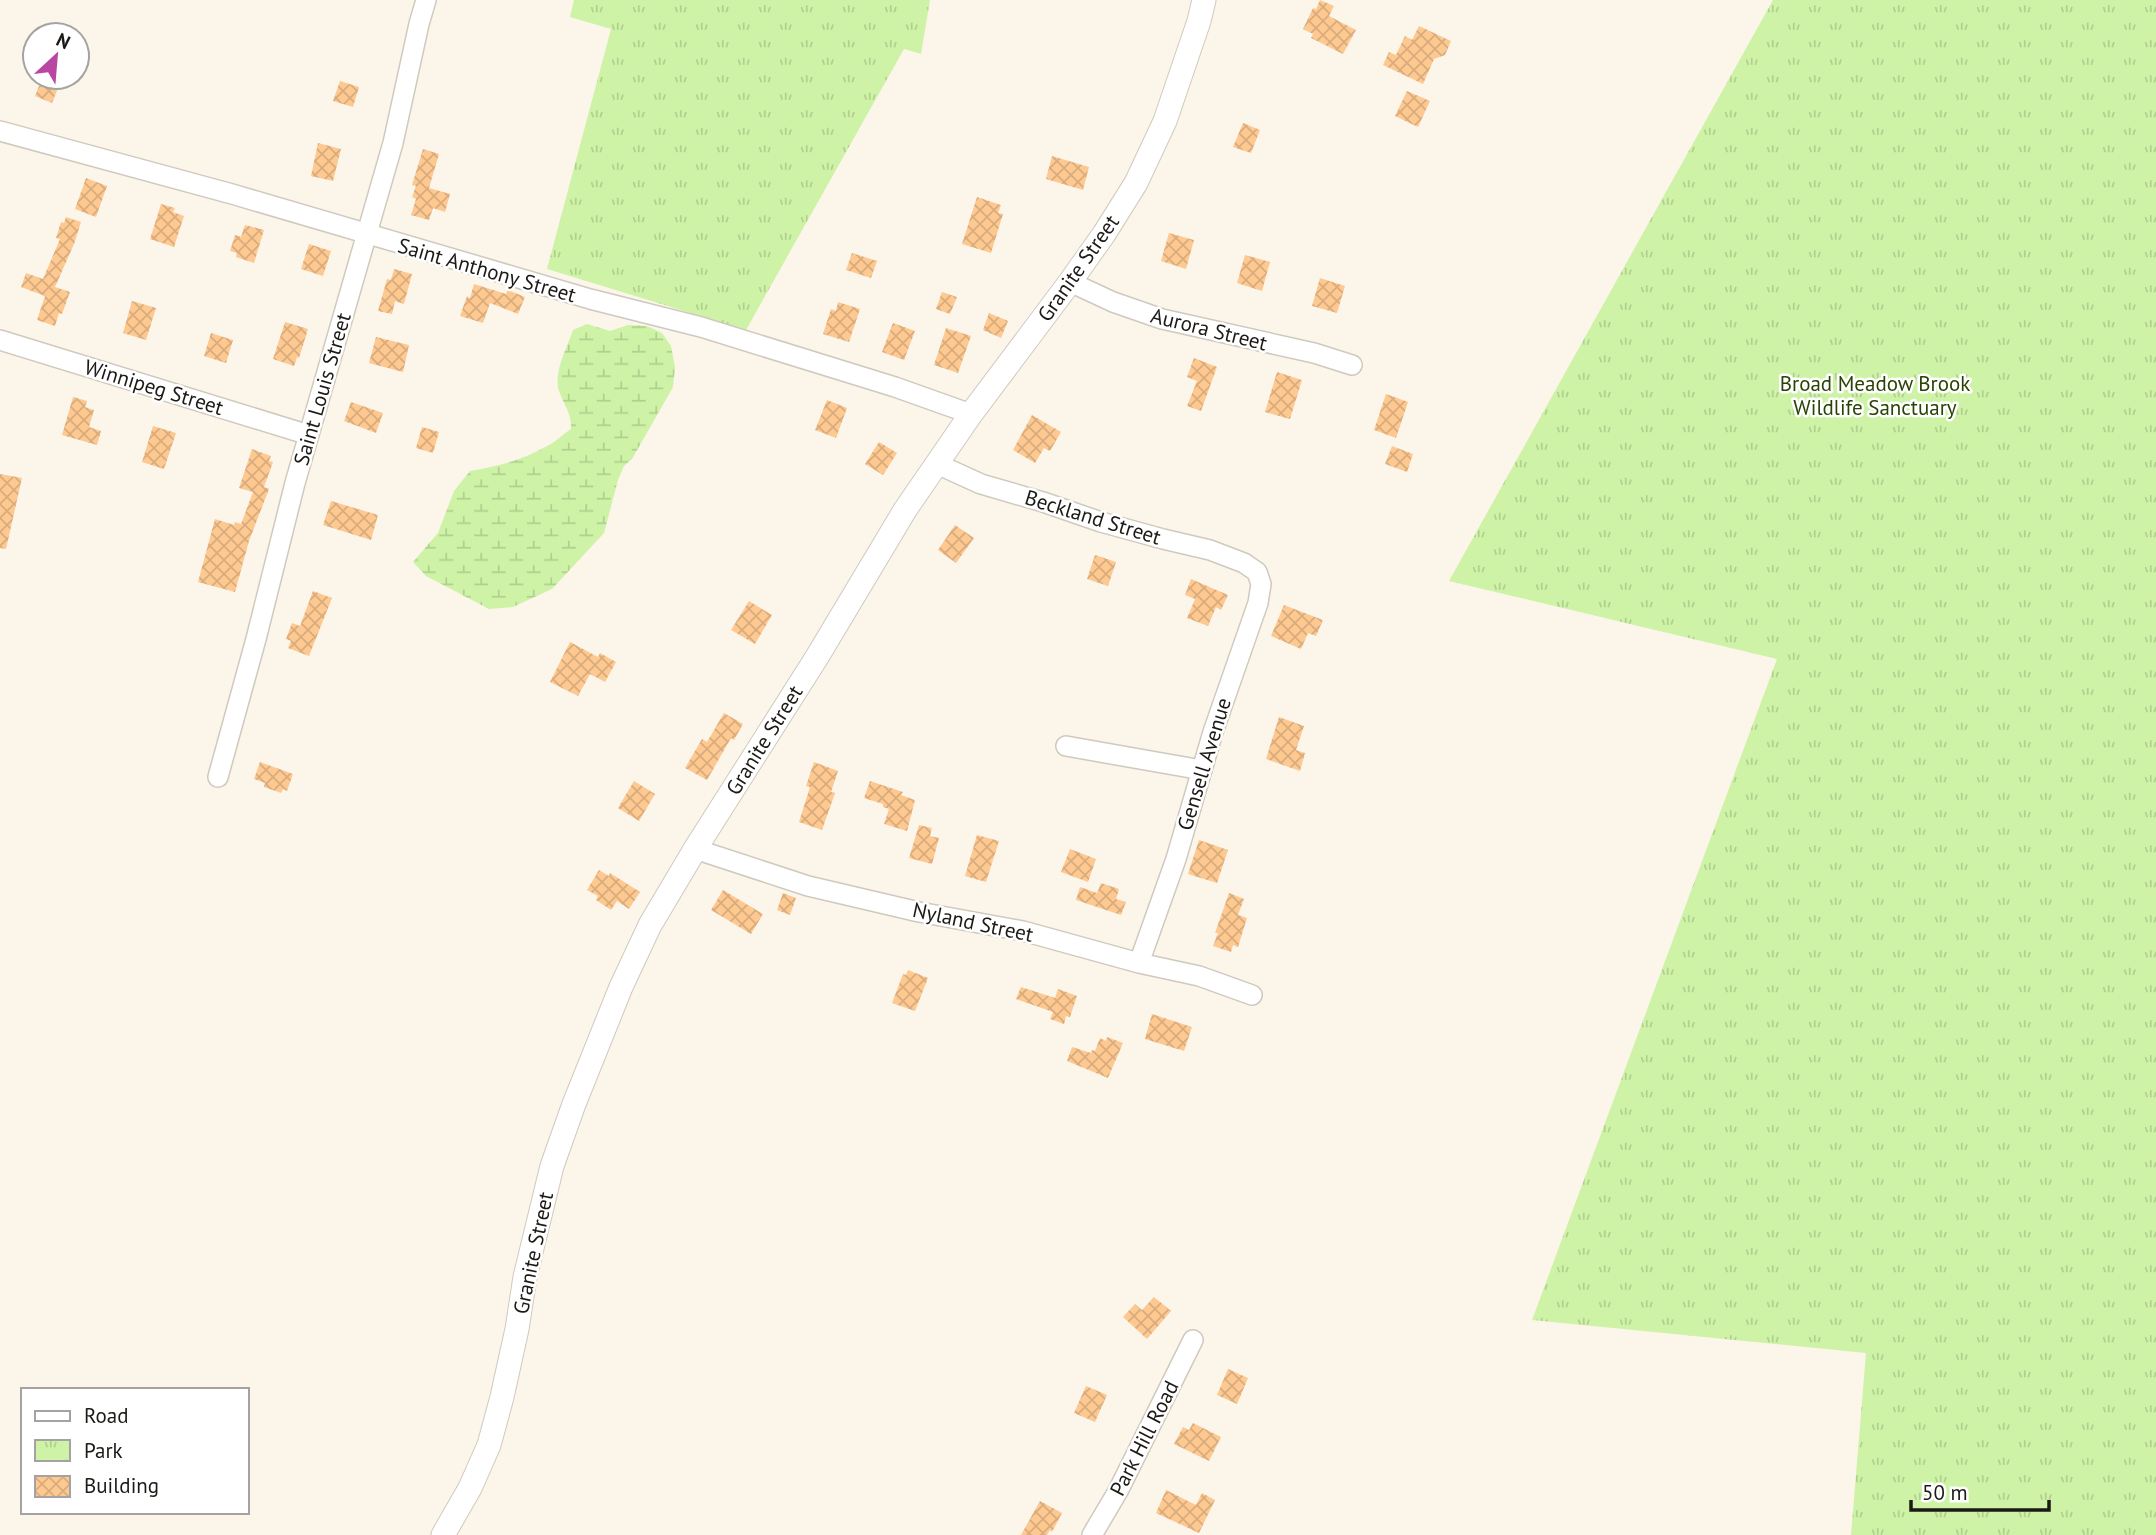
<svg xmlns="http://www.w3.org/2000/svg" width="2156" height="1535" viewBox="0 0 2156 1535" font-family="'PT Sans',sans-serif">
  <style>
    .wetland { fill: url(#wetland-marsh) }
    .park { fill: url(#park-tufts) }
    .building { fill: url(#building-cross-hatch) }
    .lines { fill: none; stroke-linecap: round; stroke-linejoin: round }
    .minor-casing { stroke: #cfc9be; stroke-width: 22 }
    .tertiary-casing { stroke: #cfc9be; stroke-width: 25 }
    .minor { stroke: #fff; stroke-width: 19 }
    .tertiary { stroke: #fff; stroke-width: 23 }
    .labels { text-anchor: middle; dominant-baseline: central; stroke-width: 5; stroke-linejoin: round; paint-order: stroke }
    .street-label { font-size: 21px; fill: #1c1a16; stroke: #fff }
    .park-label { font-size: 21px; fill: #2a4204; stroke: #fff }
  </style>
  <defs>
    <pattern id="wetland-marsh" width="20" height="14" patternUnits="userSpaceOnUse" patternTransform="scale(1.75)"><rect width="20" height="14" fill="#cef3a6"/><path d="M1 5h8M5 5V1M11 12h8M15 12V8" fill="none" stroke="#b0d08e"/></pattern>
    <pattern id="park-tufts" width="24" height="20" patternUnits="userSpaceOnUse" patternTransform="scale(1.75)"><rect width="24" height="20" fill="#cef3a6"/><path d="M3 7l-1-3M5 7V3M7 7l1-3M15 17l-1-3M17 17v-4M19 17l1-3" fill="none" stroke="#b0d08e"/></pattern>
    <pattern id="building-cross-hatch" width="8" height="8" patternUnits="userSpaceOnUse" patternTransform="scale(1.75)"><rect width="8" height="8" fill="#fec991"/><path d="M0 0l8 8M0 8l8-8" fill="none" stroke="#d9ac7c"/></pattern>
  </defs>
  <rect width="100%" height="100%" fill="#fcf5ea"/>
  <path class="wetland" d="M587,324L610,331L628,325L647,326L662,333L671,346L675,367L673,387L632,459L624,466L618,480L604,533L552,589L513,607L489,609L426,576L413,562L438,533L454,491L470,471C499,466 523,460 549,445C557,441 563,434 571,429C572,414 564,405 559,391C553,373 567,348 573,330Z"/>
  <path class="park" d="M574,0H930L921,54L904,49L746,330L547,269L611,29L570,17Z
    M1773,0H2156V1535H1851L1866,1353L1532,1320L1777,659L1449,581Z"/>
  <path class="building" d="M1320,0L1334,6L1329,16L1356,30L1343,54L1311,38L1313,34L1303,29L1313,8L1316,9Z
    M1419,26L1451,41L1445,55L1434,59L1423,84L1383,65L1389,52L1396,55L1405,36L1412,40Z
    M41,81L58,88L52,103L35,96Z
    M340,81L359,87L353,107L333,101Z
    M1407,91L1430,101L1418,127L1395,116Z
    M1243,123L1260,130L1251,153L1233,147Z
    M318,143L341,149L333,181L311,176Z
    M423,149L439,154L429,188L450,194L445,212L433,208L429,220L411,215L416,199L412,197L416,186L412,185Z
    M1052,156L1089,167L1083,190L1046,179Z
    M86,178L107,186L96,217L75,209Z
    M977,197L1001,205L998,213L1003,214L991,253L962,244Z
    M161,204L175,208L173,212L184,216L174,247L150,239Z
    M66,217L81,222L74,244L55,287L70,292L62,314L59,313L55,326L37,320L45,296L21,287L26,273L43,279L60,239L56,238L61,222L64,223Z
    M245,225L264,230L254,263L236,257L237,253L230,251L235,235L241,237Z
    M1169,233L1194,240L1186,269L1161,261Z
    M309,244L331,251L323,276L301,269Z
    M852,253L877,261L871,278L846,270Z
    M1245,255L1270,262L1262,291L1237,283Z
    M394,269L412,274L404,304L395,301L392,314L378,311L387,279L391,280Z
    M1320,278L1345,286L1337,313L1312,306Z
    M474,284L506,294L508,290L525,297L518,314L490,303L483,323L460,316L467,296L470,298Z
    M942,292L957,297L950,314L936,309Z
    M132,301L156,308L146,340L123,333Z
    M838,302L860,309L849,342L823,334L831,309L836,311Z
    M989,313L1008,321L1001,338L983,330Z
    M285,322L308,329L299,358L297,357L294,366L273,359Z
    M893,323L915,331L904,360L882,352Z
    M946,328L971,336L958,373L934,365Z
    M211,333L233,340L226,363L204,356Z
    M376,337L409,345L403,372L369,363Z
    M1194,358L1217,367L1201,411L1187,406L1197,381L1187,377Z
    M1277,372L1302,380L1290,419L1265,412Z
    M1386,394L1408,402L1396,438L1374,430Z
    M73,397L87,401L85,407L94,410L89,427L101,431L97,445L62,435Z
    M827,400L847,408L836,438L815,430Z
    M351,402L383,413L376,433L344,421Z
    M1032,415L1061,432L1050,451L1044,448L1035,463L1013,450Z
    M153,426L176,433L164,469L142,462Z
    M422,427L439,432L433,453L416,448Z
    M879,442L897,453L883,475L865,464Z
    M1392,446L1413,454L1407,472L1385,464Z
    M252,449L271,456L269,461L273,462L264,487L269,489L249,541L235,592L198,582L215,519L234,525L235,522L241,524L253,492L239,488Z
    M0,474L22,478L6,549L0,548Z
    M331,501L378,515L371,540L323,525Z
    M955,525L974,538L956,563L938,550Z
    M1095,555L1116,562L1108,586L1087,579Z
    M1191,579L1228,595L1221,610L1216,607L1208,626L1187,618L1195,599L1185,595Z
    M313,591L332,598L309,656L288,648L291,641L286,639L292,623L300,626Z
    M749,601L772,615L755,644L731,630Z
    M1284,605L1323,620L1316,636L1308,633L1301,649L1271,636Z
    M570,642L598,657L600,653L616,662L605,682L590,674L578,696L550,682Z
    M724,713L743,724L734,740L731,738L707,780L685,768L702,739L707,742Z
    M1279,717L1304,726L1296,750L1305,753L1300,771L1266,759Z
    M260,762L293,774L287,791L283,789L281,793L264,787L265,783L254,779Z
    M814,762L838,771L831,792L835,793L822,830L799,822L810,787L806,786Z
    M634,781L655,794L639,821L618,808Z
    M870,781L903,792L901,795L915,800L907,831L884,824L889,809L883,807V804L864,798Z
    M919,825L932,828L930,836L939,838L932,864L909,858Z
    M977,835L999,841L986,882L965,876Z
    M1199,840L1228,850L1217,883L1188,874Z
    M1070,849L1096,859L1088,882L1061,872Z
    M599,870L609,876L610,873L640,892L629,909L617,901L611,910L596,900L598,896L587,890Z
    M1101,883L1119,889L1116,899L1126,902L1121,915L1076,900L1080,887L1097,893Z
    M723,890L763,914L751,934L711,910Z
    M783,893L796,898L790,915L777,910Z
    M1229,893L1244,899L1238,915L1247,918L1238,947L1233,945L1231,952L1213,946L1218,933H1215Z
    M908,970L928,978L915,1011L892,1003L903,974L906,975Z
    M1021,987L1055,998L1058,989L1077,996L1070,1017L1066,1016L1064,1024L1050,1019L1053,1012L1016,999Z
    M1152,1014L1192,1027L1184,1051L1145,1039Z
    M1107,1037L1123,1043L1108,1078L1067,1061L1072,1047L1091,1053L1092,1050L1095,1051L1100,1038L1106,1041Z
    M1154,1297L1171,1311L1147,1339L1123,1317L1135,1304L1142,1310Z
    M1228,1369L1248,1378L1237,1404L1217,1395Z
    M1086,1386L1107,1395L1095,1422L1074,1413Z
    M1193,1423L1221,1437L1209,1461L1174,1444L1183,1427L1189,1430Z
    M1166,1490L1196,1505L1202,1493L1215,1500L1199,1533L1156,1513Z
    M1040,1501L1062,1513L1052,1532L1050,1530L1047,1535H1021Z"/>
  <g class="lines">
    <g class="minor-casing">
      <path id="minor" d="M0,131L232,194L590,299L701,327L895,387L971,414
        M1070,282L1113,302L1162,319L1314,353L1352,365
        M0,340L309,435
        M937,464L981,484L1043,502L1101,522L1163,539L1210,550L1244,563L1257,572L1261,584L1258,603L1213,732L1176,859L1139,963
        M1066,746L1202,770
        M218,777L256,639L295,483L393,143L419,24L426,0
        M695,849L808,886L919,912L1023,931L1139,963L1199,976L1252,995
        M1092,1535L1118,1491L1193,1340"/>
    </g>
    <g class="tertiary-casing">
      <path id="tertiary" d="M443,1535L470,1488L489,1445L502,1397L517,1329L525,1277L552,1166L574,1104L621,987L650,925L697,846L817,657L905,510L971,414L1070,282L1104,234L1136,183L1165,121L1199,21L1204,0"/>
    </g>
    <use href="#minor" class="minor"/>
    <use href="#tertiary" class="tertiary"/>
  </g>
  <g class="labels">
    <g class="street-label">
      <text transform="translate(1078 268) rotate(-55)">Granite Street</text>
      <text transform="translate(487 270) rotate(16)">Saint Anthony Street</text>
      <text transform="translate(1209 329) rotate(14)">Aurora Street</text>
      <text transform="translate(154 387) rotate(17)">Winnipeg Street</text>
      <text transform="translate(322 389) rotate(-74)">Saint Louis Street</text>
      <text transform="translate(1093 517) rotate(17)">Beckland Street</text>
      <text transform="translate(764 740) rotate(-58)">Granite Street</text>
      <text transform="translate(1204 764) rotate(-73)">Gensell Avenue</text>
      <text transform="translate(973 922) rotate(12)">Nyland Street</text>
      <text transform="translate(533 1253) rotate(-78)">Granite Street</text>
      <text transform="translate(1144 1438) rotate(-63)">Park Hill Road</text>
    </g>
    <g class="park-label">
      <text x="1875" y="383">Broad Meadow Brook<tspan x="1875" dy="24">Wildlife Sanctuary</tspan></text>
    </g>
  </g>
  <rect x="21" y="1388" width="228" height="126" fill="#ffffff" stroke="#a4a3a2" stroke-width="2"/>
  <rect x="35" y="1411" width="35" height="10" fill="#ffffff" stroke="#a4a3a2" stroke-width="2"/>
  <text x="84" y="1423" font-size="21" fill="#1c1a16">Road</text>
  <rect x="35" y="1440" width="35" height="21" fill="url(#park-tufts)" stroke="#a4a3a2" stroke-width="2"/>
  <text x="84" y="1458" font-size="21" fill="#1c1a16">Park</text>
  <rect x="35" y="1476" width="35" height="21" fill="url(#building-cross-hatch)" stroke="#a4a3a2" stroke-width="2"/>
  <text x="84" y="1493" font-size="21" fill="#1c1a16">Building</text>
  <g transform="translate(56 56) rotate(26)"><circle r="33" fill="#ffffff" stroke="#a4a3a2" stroke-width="2"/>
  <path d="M0-5L12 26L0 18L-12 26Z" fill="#b946a0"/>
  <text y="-10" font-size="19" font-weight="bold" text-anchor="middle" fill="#1c1a16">N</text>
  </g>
  <path d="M1911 1500v10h138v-10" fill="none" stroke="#1c1a16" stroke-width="3.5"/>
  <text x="1922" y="1500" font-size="21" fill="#1c1a16" stroke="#ffffff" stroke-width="5" paint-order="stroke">50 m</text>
</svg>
